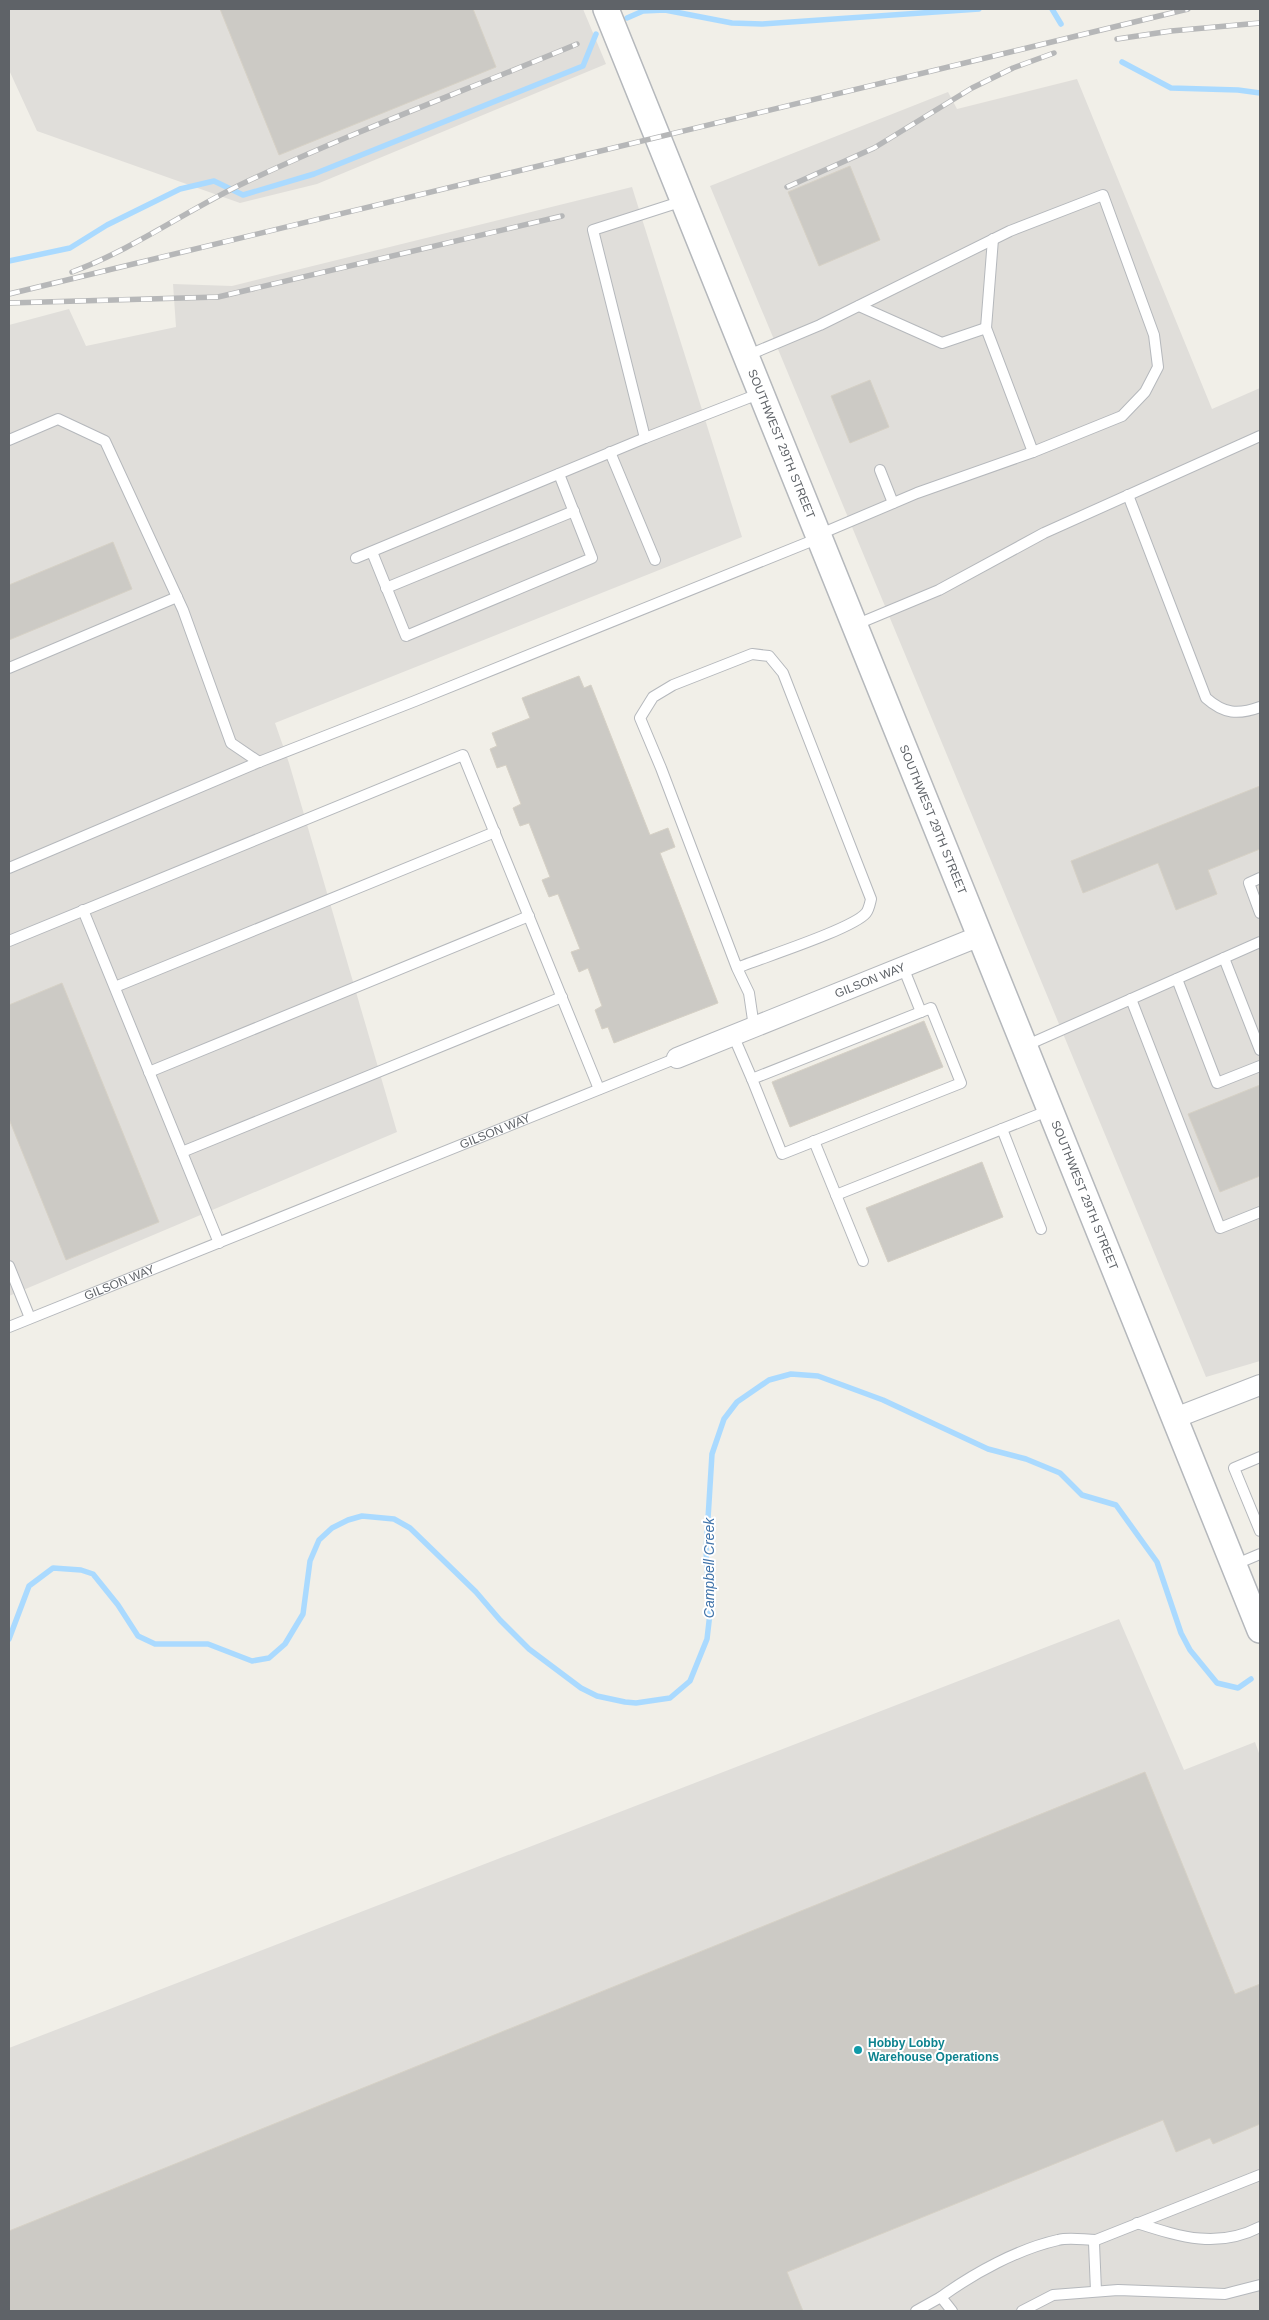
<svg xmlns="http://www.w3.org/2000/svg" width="1269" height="2320" viewBox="0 0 1269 2320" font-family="Arial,sans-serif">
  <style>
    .industrial { fill: #e0deda }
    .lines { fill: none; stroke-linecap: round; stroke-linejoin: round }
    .stream { stroke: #aadaff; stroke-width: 5.5 }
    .building { fill: #cccac5; stroke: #d6d1c6 }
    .service-casing { stroke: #b5b8bc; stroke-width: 12 }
    .minor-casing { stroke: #b5b8bc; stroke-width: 22 }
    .tertiary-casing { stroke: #b5b8bc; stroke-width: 28 }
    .service { stroke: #fff; stroke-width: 10 }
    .minor { stroke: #fff; stroke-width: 20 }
    .tertiary { stroke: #fff; stroke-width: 25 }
    .rail-casing { stroke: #b6b7b8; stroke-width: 5.5 }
    .rail { stroke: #fff; stroke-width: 4; stroke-dasharray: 11; stroke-linecap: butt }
    .culture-dot { fill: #0f9aa8; stroke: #fff; stroke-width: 2 }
    .labels { text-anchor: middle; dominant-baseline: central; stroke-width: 4; stroke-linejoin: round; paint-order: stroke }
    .street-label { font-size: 12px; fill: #5f6368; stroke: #fff }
    .culture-label { font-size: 12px; font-weight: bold; fill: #0d838f; stroke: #fff; text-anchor: start }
    .water-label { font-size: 14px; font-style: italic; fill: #4174aa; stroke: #fff }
  </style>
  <rect width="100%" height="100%" fill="#f1efe8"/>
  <path class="industrial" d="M9,9H583L606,64L317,184L240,203L37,131L9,70Z
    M1077,79L1212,409L1260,388V1361L1206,1377L710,186L948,92L957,109Z
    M632,187L742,537L275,723L289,763L397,1132L9,1296V325L69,309L86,346L176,327L173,284L232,286Z
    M1119,1619L1184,1770L1255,1742L1260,1756V2311H9V2048Z"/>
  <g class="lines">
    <path class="stream" d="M1052,9L1061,24
      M627,18L643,11L665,10L732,23L762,24L979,9
      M1122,62L1171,88L1238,90L1260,93
      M9,261L70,248L107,225L180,189L214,181L243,195L314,174L583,66L596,34
      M9,1639L29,1586L53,1568L81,1570L93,1574L118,1605L138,1636L155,1644H208L252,1661L269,1658L285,1644L303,1614L310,1561L319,1540L332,1528L348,1520L362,1516L394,1519L410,1528L476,1592L500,1620L529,1649L581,1688L597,1696L625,1702L636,1703L670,1698L690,1681L707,1639L710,1613L706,1551L712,1454L724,1419L737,1402L769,1380L791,1374L818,1376L883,1400L988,1449L1026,1459L1060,1473L1082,1495L1116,1505L1157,1562L1181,1633L1190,1650L1217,1683L1238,1688L1251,1679"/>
  </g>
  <path class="building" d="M220,9H473L496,67L279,155Z
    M850,166L880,240L819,266L788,192Z
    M870,380L889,427L850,443L831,396Z
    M113,542L132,589L9,640V585Z
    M579,676L584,688L591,685L650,835L668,828L675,847L660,853L718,1003L614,1043L608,1027L602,1029L595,1010L602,1006L588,968L579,972L571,952L580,949L558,894L549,897L542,880L550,877L529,823L520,826L513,808L521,804L506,765L497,768L490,749L497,746L492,733L530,718L522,698Z
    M1260,786V849L1208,870L1217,894L1176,910L1158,863L1083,893L1071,861Z
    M62,983L159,1222L66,1260L9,1119V1005Z
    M924,1021L943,1067L790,1127L772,1082Z
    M1260,1085V1176L1220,1192L1188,1114Z
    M982,1162L1003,1217L888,1262L866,1208Z
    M1145,1772L1235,1994L1260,1984V2124L1213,2144L1210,2138L1176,2152L1163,2120L787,2272L803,2311H9V2231Z"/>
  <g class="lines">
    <g class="service-casing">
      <g id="service">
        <path d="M859,306L942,343L986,328L1033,452"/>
        <path d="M986,328L993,239"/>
        <path d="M746,356L820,325L1010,231L1103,195L1154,335L1158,367L1145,392L1122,416L1033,452L917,493L818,535"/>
        <path d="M645,438L593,230L683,201"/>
        <path d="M9,440L58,419L105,441L183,610L231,743L259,762"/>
        <path d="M610,452L655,560"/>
        <path d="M880,470L893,503"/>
        <path d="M1128,495L1206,698C1224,714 1238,715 1260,707"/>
        <path d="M372,552L406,636L592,558L559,474"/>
        <path d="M356,558L645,438L761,393"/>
        <path d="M386,588L574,511"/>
        <path d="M855,625L939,590L1044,533L1260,436"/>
        <path d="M9,668L177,597"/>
        <path d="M9,868L259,762L415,701L819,538"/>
        <path d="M1260,878L1249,883L1260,913"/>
        <path d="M83,910L219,1243"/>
        <path d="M9,941L463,755L599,1089"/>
        <path d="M1224,958L1260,1050"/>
        <path d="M903,967L921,1012"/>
        <path d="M737,968C761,958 853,929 866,913C869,909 870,903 871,899L783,673L769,656L752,654L673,685L653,697L640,718L661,768L737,968L749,993L754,1027"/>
        <path d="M1177,979L1217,1083L1260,1066"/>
        <path d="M115,987L495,832"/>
        <path d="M1131,999L1220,1228L1260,1212"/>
        <path d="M931,1008L961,1083L782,1154L752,1079Z"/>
        <path d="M733,1035L752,1079"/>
        <path d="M1025,1046L1260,942"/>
        <path d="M149,1072L529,916"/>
        <path d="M1002,1129L1041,1229"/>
        <path d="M814,1141L863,1261"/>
        <path d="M182,1152L562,997"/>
        <path d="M836,1195L1050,1110"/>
        <path d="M9,1266L30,1318"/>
        <path id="s1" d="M9,1327L677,1058"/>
        <path d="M1260,1457L1234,1468L1260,1531"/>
        <path d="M1234,1565L1260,1554"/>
        <path d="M1137,2223C1181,2237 1217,2249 1260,2227"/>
        <path d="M1096,2291L1094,2243L1096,2240L1260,2175"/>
        <path d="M916,2311L941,2297"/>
        <path d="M952,2311L941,2297C974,2273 1018,2249 1058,2240C1070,2237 1084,2240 1096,2240"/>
        <path d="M1022,2311L1053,2295L1118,2290L1225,2294L1260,2285"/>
      </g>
    </g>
    <g class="minor-casing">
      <g id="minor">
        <path id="s2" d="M677,1058L980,936"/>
        <path d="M1175,1418L1260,1385"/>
      </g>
    </g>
    <g class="tertiary-casing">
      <g id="tertiary">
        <path id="s3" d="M606,9L1260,1630"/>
      </g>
    </g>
    <use href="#service" class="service"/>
    <use href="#minor" class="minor"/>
    <use href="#tertiary" class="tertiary"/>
    <g class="rail-casing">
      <path id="rail" d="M1117,39L1171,31L1260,23
        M787,187L874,148L972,88L1013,68L1054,53
        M72,272C134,249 187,210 246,182C354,131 467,90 577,44
        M9,294L1188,9
        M9,303L218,297L562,216"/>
    </g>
    <use href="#rail" class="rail"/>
  </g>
  <circle class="culture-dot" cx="858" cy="2050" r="5"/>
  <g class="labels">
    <g class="street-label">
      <text stroke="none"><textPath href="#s3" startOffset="469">SOUTHWEST 29TH STREET</textPath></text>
      <text stroke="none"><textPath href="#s3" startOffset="874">SOUTHWEST 29TH STREET</textPath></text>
      <text stroke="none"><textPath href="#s2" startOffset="208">GILSON WAY</textPath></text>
      <text stroke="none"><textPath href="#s1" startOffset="524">GILSON WAY</textPath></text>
      <text stroke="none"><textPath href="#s3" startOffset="1279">SOUTHWEST 29TH STREET</textPath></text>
      <text stroke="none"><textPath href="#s1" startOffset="119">GILSON WAY</textPath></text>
    </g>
    <g class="culture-label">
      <text x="868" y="2043">Hobby Lobby<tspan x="868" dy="14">Warehouse Operations</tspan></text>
    </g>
    <g class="water-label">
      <text transform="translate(709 1568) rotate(-90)">Campbell Creek</text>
    </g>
  </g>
  <rect width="1269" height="2320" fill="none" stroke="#5f6368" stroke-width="20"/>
</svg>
